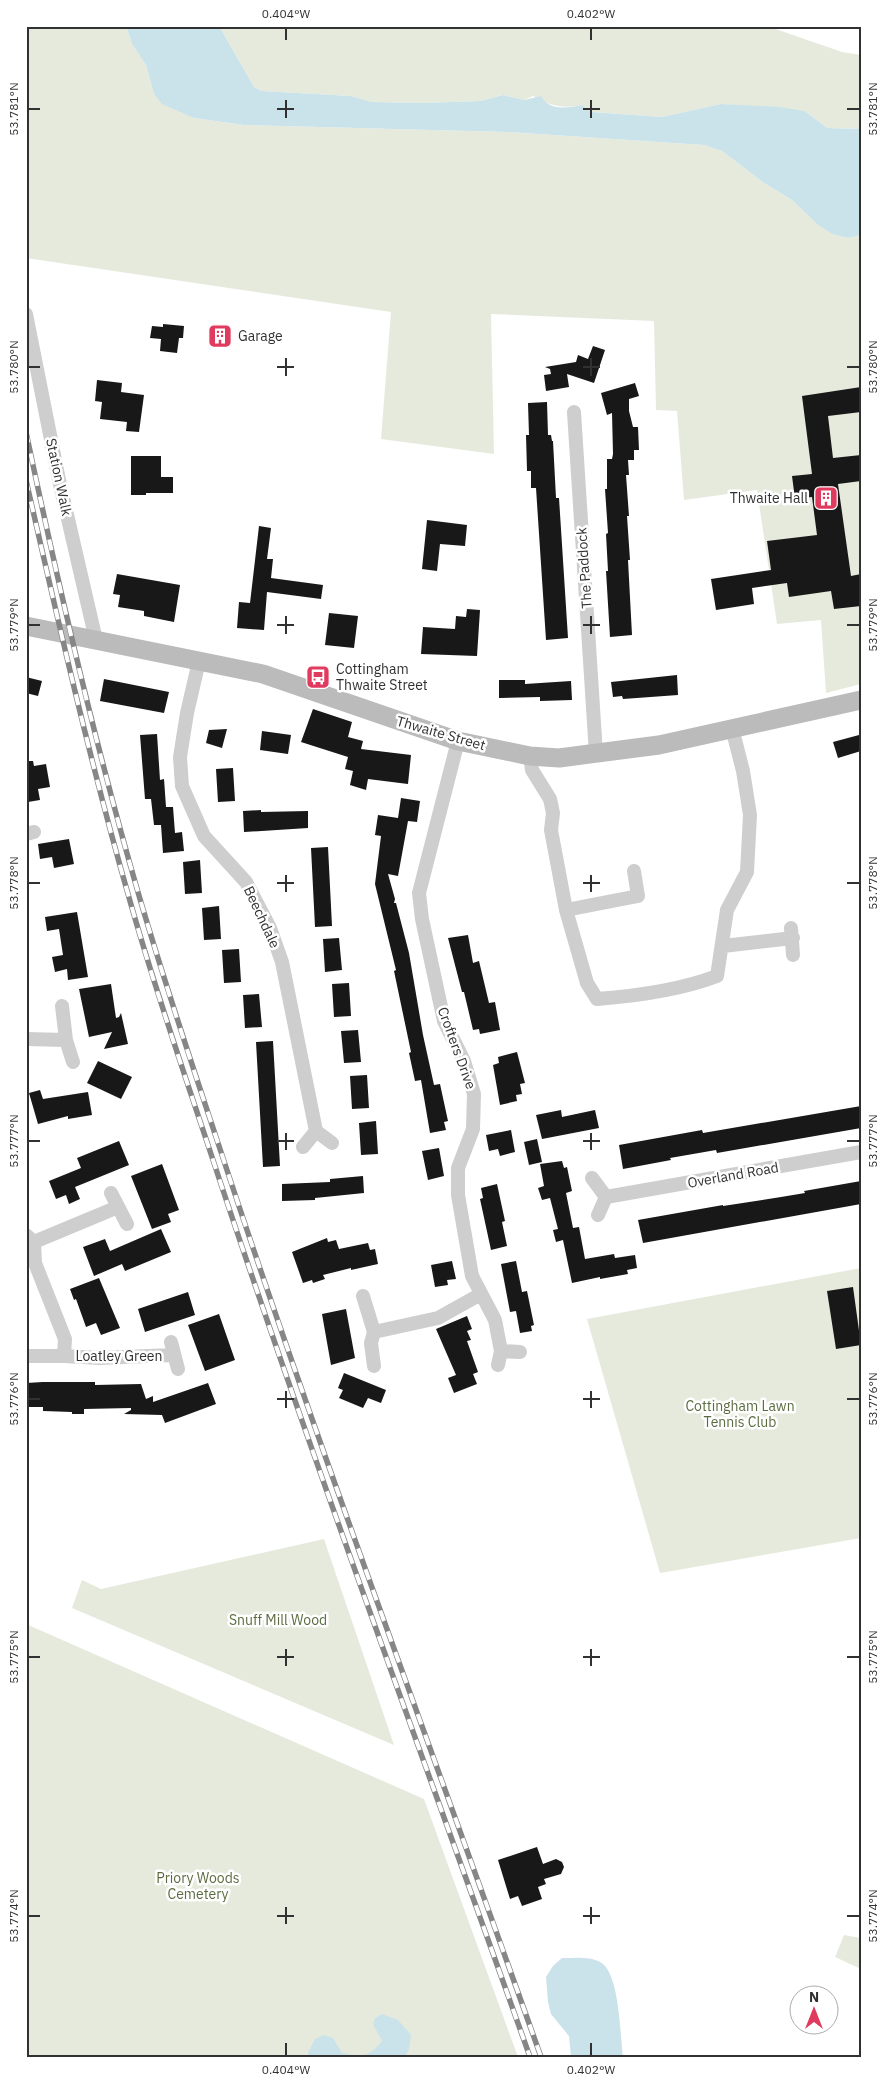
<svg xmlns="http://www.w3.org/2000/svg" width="887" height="2083" viewBox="0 0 887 2083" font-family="'IBM Plex Sans',sans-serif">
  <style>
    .green { fill: #e6eadd }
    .water { fill: #cae2ea }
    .building { fill: #181818 }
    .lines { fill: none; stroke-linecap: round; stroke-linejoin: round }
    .street { stroke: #cecece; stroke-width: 14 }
    .secondary { stroke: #bbb; stroke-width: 19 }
    .rail-casing { stroke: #868686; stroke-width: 5.5 }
    .rail { stroke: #fff; stroke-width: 4; stroke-dasharray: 11; stroke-linecap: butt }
    .ticks { fill: none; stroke: #313131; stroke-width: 2 }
    .labels { text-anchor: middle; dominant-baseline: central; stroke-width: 5; stroke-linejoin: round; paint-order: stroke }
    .poi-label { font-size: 14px; fill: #313131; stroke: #fff; text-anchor: start }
    .street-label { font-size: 14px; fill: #313131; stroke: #fff }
    .park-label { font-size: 14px; fill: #5a6c3f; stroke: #fff }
    .neatline { fill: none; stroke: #313131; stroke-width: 2 }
    .ticks-label { font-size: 12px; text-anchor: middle; fill: #313131 }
  </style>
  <rect width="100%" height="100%" fill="#fff"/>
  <path class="green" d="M26,26H126L132,44L146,65L154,94L194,118L244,125L507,132L704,145L722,151L764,183L792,200L818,225L832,234L848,238L861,235V684L826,693L821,620L777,624L757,490L684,500L677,411L656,410L654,321L491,314L494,454L381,439L391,312L26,258Z
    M219,26H767L842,52L861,55V129L827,128L805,111L721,104L662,117L591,112L582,105C563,109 550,106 533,96L524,100L503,95L481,101L421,103L372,102L351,96L262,91L254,87Z
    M861,1268V1538L660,1573L587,1319Z
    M324,1539L394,1745L72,1608L82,1580L101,1589Z
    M26,1624L424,1799L518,2057H26Z
    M844,1935L861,1938V1969L835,1957Z"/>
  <path class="water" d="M126,26H219L254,87L262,91L351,96L372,102L421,103L481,101L503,95L524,100L541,96C549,111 567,108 582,105L591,112L662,117L721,104L779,107L805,111L827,128L861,129V235L848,238L832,234L818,225L792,200L764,183L722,151L704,145L507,132L244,125L194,118L162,104L154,94L146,65L132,44Z
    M562,1958C575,1958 589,1956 600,1962C620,1972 620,2036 623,2057H571L569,2036L551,2014L548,2002L546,1977L553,1966Z
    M382,2014L398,2020L411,2035L409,2049L405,2057H309L308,2053L315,2039L324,2035L333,2038L342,2053C362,2057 368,2058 382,2041L373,2024L375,2018Z"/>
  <path class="building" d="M163,324L184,326L183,338H179L177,353L160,351L161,339L150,338L152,326L163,327Z
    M213,326L229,328L227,344L211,342Z
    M593,346L605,350L594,383L567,374L569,387L546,391L544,375L551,374L550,369L545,367L576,362L578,355L588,359Z
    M97,380L122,383L121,392L144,395L139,432L126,431L127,422L100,419L102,402L95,401Z
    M635,383L639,396L629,399V411L633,427H638L639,450H634V460H628L629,475H626L629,516H627L630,560H628L632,635L610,637L606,571H608L606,534L608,533L605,489H607V459H612L613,454L612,413L607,415L601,393Z
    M861,387V412L828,416L833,458L861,455V481L838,484L851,576L861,574V606L834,609L831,591L789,597L787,583L752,588L754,604L716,610L711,579L771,570L767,541L817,535L812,497L795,499L792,476L812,474L802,396Z
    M547,402L548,435H551L552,441H553L556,498H559L568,638L546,640L536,488H531V471H527L526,435H529L528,403Z
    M131,456H161V477H173V493H146V495H131Z
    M427,520L467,525L465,546L440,544L437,571L422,569Z
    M259,526L271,528L267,559H273L271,578L323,585L321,599L267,592L264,630L237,628L239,602L250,603Z
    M117,574L180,585L174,622L144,616V611L118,607L120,595L113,594Z
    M467,609L480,610L477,656L421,654L423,627L455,629L456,616L466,617Z
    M329,613L358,616L354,648L325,645Z
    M677,675L678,695L623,699L622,696L613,697L611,682Z
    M26,677L42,681L38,696L26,693Z
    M104,679L169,692L164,713L100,701Z
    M499,680H525V684L571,681L572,700L540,701V697L499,698Z
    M313,709L352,722L348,737L363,741L361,749L411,755L408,784L368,779L366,790L350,785L353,771L345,769L348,757L301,742Z
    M227,729L222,748L206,743L209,730Z
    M262,731L291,735L288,754L260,750Z
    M157,734L160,780L164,779L166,807H173L175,833L182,832L184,851L163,853L161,825H154L151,799H145L140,735Z
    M859,735L861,751L838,758L833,742Z
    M26,761H33L34,766L46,764L50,787L38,789L40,800L28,802Z
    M233,768L235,801L218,802L216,769Z
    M401,798L420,801L417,822L408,821L398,876L388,874L395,899L394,903H396L409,953L423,1035L434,1085L440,1084L448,1121L444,1122L446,1130L430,1133L421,1080L415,1081L409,1053L411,1052L394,971L396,970L375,884L381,836L375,835L378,815L398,818Z
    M261,810V812L308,811V828L244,832L243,811Z
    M69,839L74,864L54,868L52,857L40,859L38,844Z
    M328,847L332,926L315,927L311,848Z
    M200,860L202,893L185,894L183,862Z
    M219,906L221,939L204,940L202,908Z
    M77,912L88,977L68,980L67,969L55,972L52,957L63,955L59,929L47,931L45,917Z
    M468,935L473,963L479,961L489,1003L495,1002L500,1030L480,1034L479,1029L473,1030L464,992H462L448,938Z
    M339,938L342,970L325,972L323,939Z
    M239,949L241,982L224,983L222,950Z
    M349,983L351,1016L334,1017L332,984Z
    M111,984L116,1018L119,1017L121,1013L128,1044L104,1049L112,1032L89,1037L79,989Z
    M259,994L262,1027L245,1028L243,995Z
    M358,1030L361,1062L344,1063L341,1031Z
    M273,1041L280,1166L263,1167L256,1042Z
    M517,1052L525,1083L520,1084L522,1094L516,1095L517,1101L500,1105L493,1065L499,1063L498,1057Z
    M98,1061L132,1077L121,1099L87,1083Z
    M367,1075L369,1108L352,1109L350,1076Z
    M40,1090L43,1099L88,1092L92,1115L68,1119V1116L38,1124L29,1093Z
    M861,1106V1128L717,1153L716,1150L670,1158L671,1160L623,1169L619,1145L702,1130L703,1133Z
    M561,1110L562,1117L595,1110L599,1128L542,1139L536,1115Z
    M376,1121L378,1154L361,1155L359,1123Z
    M511,1130L515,1152L500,1156L498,1149L489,1151L486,1135Z
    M537,1139L542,1162L529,1165L524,1142Z
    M119,1141L129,1165L75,1187L80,1199L69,1204L66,1195L56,1199L49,1181L81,1168L77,1158Z
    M439,1148L444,1176L428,1180L422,1151Z
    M562,1161L564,1168L567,1167L572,1191L566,1193L573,1228L579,1227L585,1259L614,1254L615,1258L635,1255L637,1268L627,1270L628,1274L600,1279V1277L572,1283L563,1240L556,1242L553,1230L558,1229L550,1198L542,1200L538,1188L544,1186L540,1164Z
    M162,1164L179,1210L168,1214L171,1222L152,1229L131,1176Z
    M363,1176L364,1193L315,1198V1200L282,1201V1184L330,1182V1179Z
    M861,1181V1204L643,1243L638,1220L723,1205V1206L781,1197L805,1193L804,1191Z
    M497,1184L505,1221L502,1222L507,1246L491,1250L480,1199L483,1198L481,1188Z
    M161,1229L171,1252L125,1271L122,1264L94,1276L83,1247L105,1239L110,1251Z
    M327,1238L328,1242L336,1240L339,1249L368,1243L370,1250L375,1249L378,1264L351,1270V1268L323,1275L325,1279L313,1283L312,1280L303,1283L292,1252Z
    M452,1261L456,1279L447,1280L448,1285L435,1287L431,1265Z
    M516,1261L522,1292L527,1291L534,1325L531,1326L532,1331L520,1333L516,1311L510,1312L501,1264Z
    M99,1278L120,1328L101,1335L96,1323L86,1327L76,1299L74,1300L70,1289Z
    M853,1287L861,1345L836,1349L827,1291Z
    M188,1292L195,1315L145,1332L138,1309Z
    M346,1309L355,1358L331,1365L322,1314Z
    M219,1314L235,1360L205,1371L188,1325Z
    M467,1316L472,1329L467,1331L471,1340L467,1341L478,1372L473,1374L477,1384L454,1393L448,1378L456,1375L436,1329Z
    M344,1373L386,1390L381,1403L368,1398L363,1408L339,1398L343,1390L338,1388Z
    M43,1382H95V1385L141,1384L146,1399L153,1396V1402L208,1383L216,1404L165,1423L162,1415L124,1414L131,1410V1408L84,1409V1414H72V1412L43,1411V1407H26V1383Z
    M537,1847L543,1864L556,1859L562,1862L564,1867L561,1874L544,1879L546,1884L538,1887L542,1899L522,1906L518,1896L510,1899L498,1860Z"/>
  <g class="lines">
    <path class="street" d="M26,314L59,480L96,640
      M574,412L596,754
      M199,661L187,713L180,757L182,786L204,836L246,882L270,928L282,962L316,1131
      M458,741L419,893L422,919L444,1021L464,1061L474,1094L473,1129L458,1168V1195L472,1276L495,1320L501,1351
      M530,756L532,770L550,799L553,813L551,830L566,910L587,983L597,999C637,996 680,990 717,976L727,910L747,872L750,815L743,771L732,728
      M26,834L34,832
      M566,910L638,896L634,871
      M791,928L793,955
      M723,946L793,938
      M62,1006L66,1040L73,1062
      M26,1039L66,1040
      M303,1147L316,1131L332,1143
      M592,1178L606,1197L598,1215
      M111,1193L127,1224
      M606,1197L861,1152
      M26,1235L34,1242L35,1263L65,1339L64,1356L100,1358L173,1355
      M34,1242L118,1207
      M363,1296L374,1332L371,1343L374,1366
      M374,1332L438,1318L481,1294
      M171,1342L178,1369
      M29,1356H64
      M498,1365L501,1351L520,1352"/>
    <path class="secondary" d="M26,626L263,674L458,741L530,756L559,758L659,745L861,700"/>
    <g class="rail-casing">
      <path id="rail" d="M26,432C59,589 95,745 140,899C165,984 193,1068 221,1152C321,1456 434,1755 541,2057
        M26,480C58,621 90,762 130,901C154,986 183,1070 211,1154C311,1457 423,1756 530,2057"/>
    </g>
    <use href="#rail" class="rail"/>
  </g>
  <path class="ticks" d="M286,28V40M591,28V40M286,100V118M591,100V118M28,109H40M277,109H294M583,109H600M847,109H860M286,358V376M591,358V376M28,367H40M277,367H294M583,367H600M847,367H860M286,616V634M591,616V634M28,625H40M277,625H294M583,625H600M847,625H860M286,875V892M591,875V892M28,883H40M277,883H294M583,883H600M847,883H860M286,1133V1150M591,1133V1150M28,1141H40M277,1141H294M583,1141H600M847,1141H860M286,1391V1408M591,1391V1408M28,1399H40M277,1399H294M583,1399H600M847,1399H860M286,1649V1666M591,1649V1666M28,1657H40M277,1657H294M583,1657H600M847,1657H860M286,1907V1924M591,1907V1924M28,1916H40M277,1916H294M583,1916H600M847,1916H860M286,2043V2056M591,2043V2056"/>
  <defs>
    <g id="building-square" transform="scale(1.25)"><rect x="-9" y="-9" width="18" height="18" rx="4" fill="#e03b5f" stroke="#fff"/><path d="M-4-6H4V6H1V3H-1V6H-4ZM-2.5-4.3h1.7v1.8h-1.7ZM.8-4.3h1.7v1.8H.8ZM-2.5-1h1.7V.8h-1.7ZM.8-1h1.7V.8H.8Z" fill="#fff"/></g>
    <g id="bus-square" transform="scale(1.25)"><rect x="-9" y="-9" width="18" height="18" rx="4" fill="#e03b5f" stroke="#fff"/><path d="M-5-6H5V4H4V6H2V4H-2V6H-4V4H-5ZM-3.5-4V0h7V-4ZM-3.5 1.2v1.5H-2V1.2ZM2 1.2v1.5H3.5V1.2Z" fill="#fff"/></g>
  </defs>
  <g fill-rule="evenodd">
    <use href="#building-square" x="220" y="336"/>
    <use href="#building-square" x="826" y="498"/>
    <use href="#bus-square" x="318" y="677"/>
  </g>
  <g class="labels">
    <g class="poi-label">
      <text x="238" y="336">Garage</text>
      <text x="808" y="498" text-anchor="end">Thwaite Hall</text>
      <text x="336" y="669">Cottingham<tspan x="336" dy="16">Thwaite Street</tspan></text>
    </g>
    <g class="street-label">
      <text transform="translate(59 477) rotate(78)">Station Walk</text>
      <text transform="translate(584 568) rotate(-94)">The Paddock</text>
      <text transform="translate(441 733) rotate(16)">Thwaite Street</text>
      <text transform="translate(262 917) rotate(65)">Beechdale</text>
      <text transform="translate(457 1048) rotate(70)">Crofters Drive</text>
      <text transform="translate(733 1175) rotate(-10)">Overland Road</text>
      <text x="119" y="1356">Loatley Green</text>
    </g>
    <g class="park-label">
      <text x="740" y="1406">Cottingham Lawn<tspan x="740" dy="16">Tennis Club</tspan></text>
      <text x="278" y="1620">Snuff Mill Wood</text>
      <text x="198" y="1878">Priory Woods<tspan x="198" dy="16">Cemetery</tspan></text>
    </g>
  </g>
  <rect width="887" height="2083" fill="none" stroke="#ffffff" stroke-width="55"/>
  <g transform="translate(814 2010)"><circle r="24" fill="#ffffff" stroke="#adadad"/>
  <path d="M0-4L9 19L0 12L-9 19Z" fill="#e03b5f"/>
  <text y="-8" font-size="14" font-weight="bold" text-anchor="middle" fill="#313131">N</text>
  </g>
  <rect x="28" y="28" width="832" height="2028" class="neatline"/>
  <g class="ticks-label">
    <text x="286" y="18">0.404°W</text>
    <text x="591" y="18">0.402°W</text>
    <text transform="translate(14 109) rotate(-90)" y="4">53.781°N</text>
    <text transform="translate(873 109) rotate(-90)" y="4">53.781°N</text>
    <text transform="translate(14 367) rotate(-90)" y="4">53.780°N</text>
    <text transform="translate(873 367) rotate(-90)" y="4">53.780°N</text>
    <text transform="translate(14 625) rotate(-90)" y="4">53.779°N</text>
    <text transform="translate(873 625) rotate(-90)" y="4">53.779°N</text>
    <text transform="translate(14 883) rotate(-90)" y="4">53.778°N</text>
    <text transform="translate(873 883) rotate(-90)" y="4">53.778°N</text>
    <text transform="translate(14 1141) rotate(-90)" y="4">53.777°N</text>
    <text transform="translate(873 1141) rotate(-90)" y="4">53.777°N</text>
    <text transform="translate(14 1399) rotate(-90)" y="4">53.776°N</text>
    <text transform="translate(873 1399) rotate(-90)" y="4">53.776°N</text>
    <text transform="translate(14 1657) rotate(-90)" y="4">53.775°N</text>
    <text transform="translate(873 1657) rotate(-90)" y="4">53.775°N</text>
    <text transform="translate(14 1916) rotate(-90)" y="4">53.774°N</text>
    <text transform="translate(873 1916) rotate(-90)" y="4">53.774°N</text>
    <text x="286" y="2074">0.404°W</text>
    <text x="591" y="2074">0.402°W</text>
  </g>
</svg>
